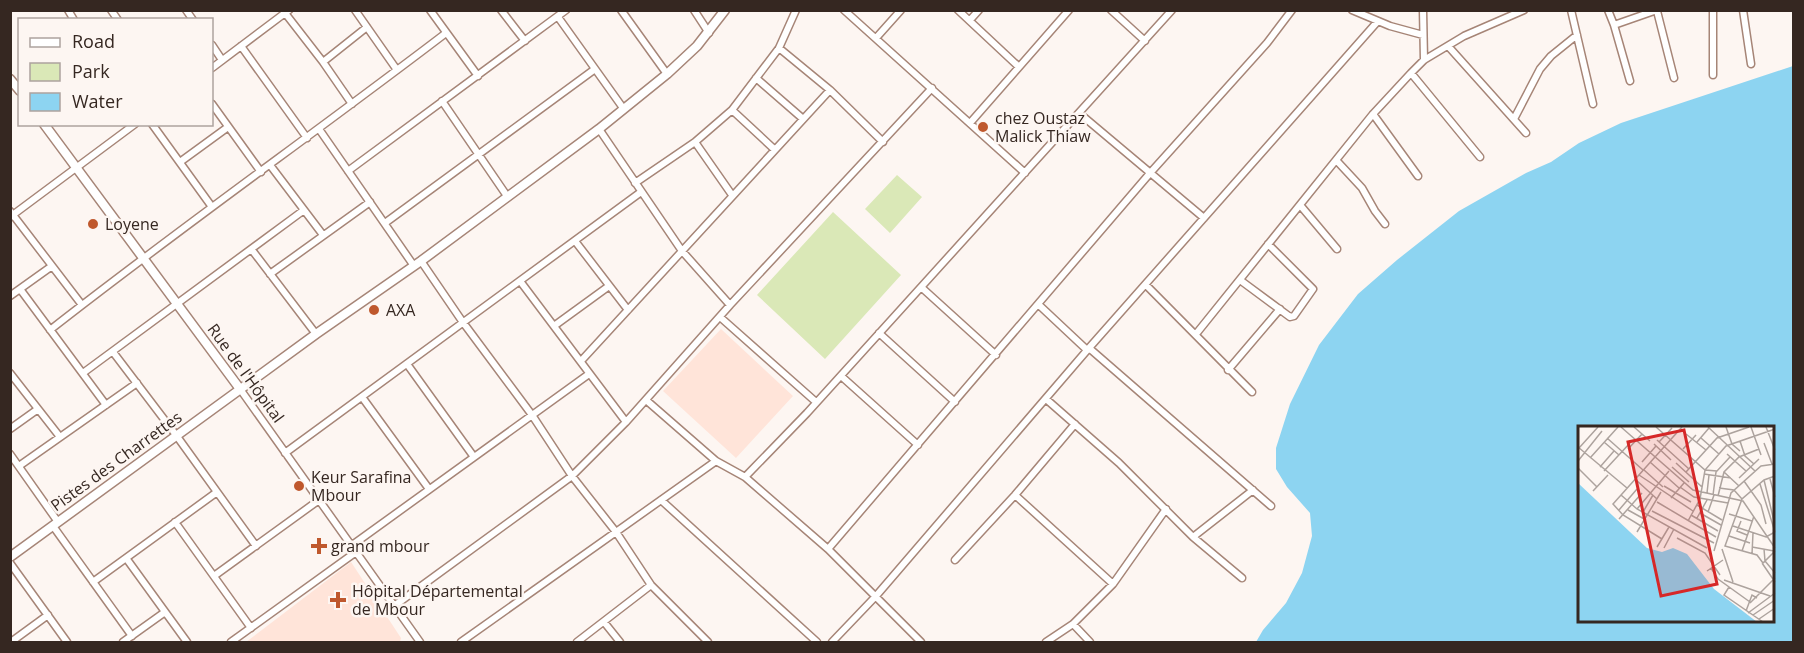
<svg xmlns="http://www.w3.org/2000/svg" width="1804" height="653" viewBox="0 0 1804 653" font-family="'Open Sans',sans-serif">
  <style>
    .built { fill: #ffe4d9 }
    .green { fill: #dae8b7 }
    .water { fill: #8dd4f1; fill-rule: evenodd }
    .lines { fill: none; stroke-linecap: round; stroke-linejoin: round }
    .street-casing { stroke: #a68577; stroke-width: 9 }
    .secondary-casing { stroke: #a68577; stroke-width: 11 }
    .street { stroke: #fff; stroke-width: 6 }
    .secondary { stroke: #fff; stroke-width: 8 }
    .poi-dot { fill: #bf582d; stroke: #fdf6f2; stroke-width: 2 }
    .labels { text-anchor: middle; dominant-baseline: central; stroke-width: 5; stroke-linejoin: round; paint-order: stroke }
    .poi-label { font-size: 16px; fill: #352721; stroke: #fdf6f2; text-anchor: start }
    .street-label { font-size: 16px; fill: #352721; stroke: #fdf6f2 }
    .inset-road { fill: none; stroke: #ada39e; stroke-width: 1.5 }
    .view { fill: #d62828; fill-opacity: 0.15; stroke: #d62828; stroke-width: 3 }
    .inset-edge { fill: none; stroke: #352721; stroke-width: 3 }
  </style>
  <rect width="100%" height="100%" fill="#fdf6f2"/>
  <path class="built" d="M721,329L793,396L736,458L663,391Z
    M351,562L401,638L400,642H246Z"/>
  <path class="green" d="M897,175L922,197L890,233L865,209Z
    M833,212L901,275L825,359L757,295Z"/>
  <path class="water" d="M1793,66V642H1256L1263,630L1286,603L1302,573L1312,536L1310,513L1287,487L1276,469V448L1290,404L1319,345L1358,294L1397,260L1459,211L1526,173L1551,162L1579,143L1621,123ZM1579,428H1772V622H1579Z"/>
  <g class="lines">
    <g class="street-casing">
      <path id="street" d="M68,10L74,20
        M111,10L118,20
        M186,10L193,20
        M355,10L397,70
        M430,10L478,76
        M501,10L525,41
        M621,10L667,74
        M694,10L709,33
        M844,10L1025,173
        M958,10L1019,67
        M1111,10L1145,41
        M1352,10L1390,26L1423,35
        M1423,10L1424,60
        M1571,10L1593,104
        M1608,10L1614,25L1630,81
        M1713,10V75
        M1743,10L1751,64
        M1657,11L1674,78
        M285,13L323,62L352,104
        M558,17L623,108
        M970,20L979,10
        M1614,25L1657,10
        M876,38L901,10
        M212,45L222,60
        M241,46L307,138
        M1448,46L1526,133
        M779,48L830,90L883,142
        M323,62L367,27
        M212,68L289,10
        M1411,73L1480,157
        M756,78L802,118
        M442,101L507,196
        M212,104L261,172
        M732,110L774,149
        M1079,113L1204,218
        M1373,114L1418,176
        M1514,119L1540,69L1551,56L1577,35
        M970,123L1069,10
        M152,124L212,207
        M319,129L414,266
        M599,129L682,251L730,305
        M695,142L732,195
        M1336,160L1362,188L1375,211L1385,224
        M180,162L228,127
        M270,165L323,235
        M348,171L566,10
        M635,183L695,142L732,110L779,48L796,10
        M1300,205L1337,249
        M10,211L82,305
        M10,217L135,124
        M385,223L595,69
        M575,241L628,310
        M252,250L316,334
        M421,261L462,321L532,415L572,476L616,532L651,585L708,642
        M270,274L370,202
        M1240,280L1290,317L1294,316L1313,289L1268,244
        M520,281L626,422
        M1146,285L1252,392
        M921,287L996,355
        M20,289L106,405
        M10,296L52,266
        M1039,305L1087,350
        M720,317L816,402
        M554,326L609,286
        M50,330C180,228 315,133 446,33
        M879,333L955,402
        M1196,334L1373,114L1411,73L1424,60L1464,36L1524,10
        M1089,348L1271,506
        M113,352L176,435L256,546
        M581,361L830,90
        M407,364L474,457
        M1228,370L1280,309
        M10,373L60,437
        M83,373L304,210
        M841,376L918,445
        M240,389L420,642
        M362,397L429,489
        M1046,399L1119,463L1193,537L1242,578
        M646,400L716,461L745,477L828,549L921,642
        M10,429L38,409
        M285,453L641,192
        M10,454L58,522
        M19,466L137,383
        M745,477L807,413L1172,10
        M1015,495L1113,584
        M661,500L817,642
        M175,522L251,628
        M53,526L132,636
        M1193,537L1253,490
        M351,546L589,374
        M828,549L1151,172L1267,43L1292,10
        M126,558L187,642
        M955,560L1015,495L1075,424
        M10,563L67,642
        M214,576L319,500
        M93,582L217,492
        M394,606L572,476L626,422L730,305L932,88
        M604,622L620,642
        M1073,624L1090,642
        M11,642L48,615
        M123,642L165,612
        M231,642L356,552
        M461,642L716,461
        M577,642L651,585
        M832,642L876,596L1089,348L1378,21
        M1046,642L1073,624L1113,584L1166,509"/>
    </g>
    <g class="secondary-casing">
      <path id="secondary" d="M10,79L20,91
        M44,124L240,389
        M10,557L316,334L421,261L599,129L667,74L697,46L725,10"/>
    </g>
    <use href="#street" class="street"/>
    <use href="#secondary" class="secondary"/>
  </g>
  <g class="poi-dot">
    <circle cx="983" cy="127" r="6"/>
    <circle cx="93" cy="224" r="6"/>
    <circle cx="374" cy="310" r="6"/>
    <circle cx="299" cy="486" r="6"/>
    <path d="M316 537h6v6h6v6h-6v6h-6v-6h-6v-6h6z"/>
    <path d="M335 591h6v6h6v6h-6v6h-6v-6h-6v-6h6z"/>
  </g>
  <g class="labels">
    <g class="poi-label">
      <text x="995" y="118">chez Oustaz<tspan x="995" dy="18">Malick Thiaw</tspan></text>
      <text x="105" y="224">Loyene</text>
      <text x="386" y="310">AXA</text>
      <text x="311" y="477">Keur Sarafina<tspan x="311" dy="18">Mbour</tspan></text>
      <text x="331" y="546">grand mbour</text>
      <text x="352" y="591">Hôpital Départemental<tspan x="352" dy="18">de Mbour</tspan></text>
    </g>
    <g class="street-label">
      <text transform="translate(246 373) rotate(54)">Rue de l'Hôpital</text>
      <text transform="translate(116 461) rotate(-36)">Pistes des Charrettes</text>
    </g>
  </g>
  <g transform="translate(1578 426)">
    <rect width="196" height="196" fill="#fdf6f2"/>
    <path d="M0,57L69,122L84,126L95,122L109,128L136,163L179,196H0Z" fill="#8dd4f1"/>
    <path class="inset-road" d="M43,1L115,64L165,75L197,122M56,1L72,15M78,1L127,44L139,45M130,1L177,45M148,1L154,18L162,25M173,1L183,29M188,1L197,24M108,8L128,24M29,12L65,44M123,12L141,28M79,14L111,43M162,15L167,30L176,38M26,16L41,29M81,16L94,2M119,16L131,2M186,17L194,38M76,18L93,34M0,21L49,62M1,22L20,1M50,23L64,8M105,23L118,9M149,28L168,45M77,31L35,78L45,89L84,113M77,31L104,1M12,32L40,1M0,35L24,5M64,36L78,20M72,36L101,62M98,37L124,61M22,41L36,25M94,41L111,56M0,42L19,61M66,44L85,61M26,45L52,17M108,46L139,12L171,1M146,46L161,60M126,48L153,52M61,49L115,85M197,50L186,54L164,73L147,120L179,129L185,137L197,125M161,52L181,33M57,53L79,73M192,53L197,71M186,54L196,95M166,55L183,79L188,98M182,58L197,106M86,60L113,76M102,61L116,71L150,77M141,62L156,64L164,73M15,65L30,49M129,67L131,49M43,69L59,83L129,122M135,69L138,46L152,31M140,70L146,46L161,31L181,23M93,72L106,57M79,76L138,111M119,79L144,94M59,83L91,45M41,84L59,63M50,84L68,94M74,85L136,117M65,86L75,69M130,86L136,69M122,87L143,99M151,88L174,95M113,89L140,105M119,92L129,74M41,93L64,67M110,95L122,73L127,44L148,20L197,3M163,95L159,105L169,109M155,100L188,111L197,106M59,106L83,66M151,110L172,117M99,112L127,127L142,149M79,121L91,101M174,121L196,125M86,122L96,103M144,123L155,156M186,123L187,135L197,147M136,125L153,67L183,40L197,38M164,125L176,90M174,128L175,107M184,137L197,156M133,142L140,153L172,176M129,145L145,134M146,154L192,170M151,161L146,169L185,196M172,177L197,152M168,185L174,169L179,172M170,187L197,167M175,189L197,174M181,193L197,182"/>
    <path class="view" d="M106,4L139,158L83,170L50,16Z"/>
    <rect width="196" height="196" class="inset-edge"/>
  </g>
  <rect width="1804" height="653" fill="none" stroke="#352721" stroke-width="24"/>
  <rect x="18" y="18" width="195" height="108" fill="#fdf6f2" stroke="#ada39e" stroke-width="1.5"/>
  <rect x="30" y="38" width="30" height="9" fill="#ffffff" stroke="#ada39e" stroke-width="1.5"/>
  <text x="72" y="48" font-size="18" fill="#352721">Road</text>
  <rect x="30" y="63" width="30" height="18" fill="#dae8b7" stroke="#ada39e" stroke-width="1.5"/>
  <text x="72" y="78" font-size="18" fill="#352721">Park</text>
  <rect x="30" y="93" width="30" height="18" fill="#8dd4f1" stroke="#ada39e" stroke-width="1.5"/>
  <text x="72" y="108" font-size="18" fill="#352721">Water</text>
</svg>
